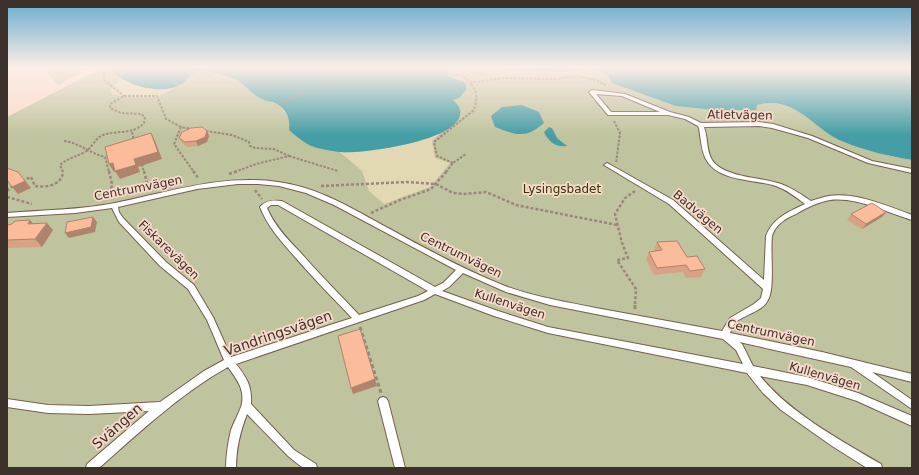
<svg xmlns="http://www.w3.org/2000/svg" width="919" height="475" viewBox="0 0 919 475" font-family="'DejaVu Sans',sans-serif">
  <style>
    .green { fill: #c0c49e }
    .sand { fill: #e2d8b3 }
    .water { fill: #459ea6 }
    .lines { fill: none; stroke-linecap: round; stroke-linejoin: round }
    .service-casing { stroke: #775d50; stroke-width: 2 }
    .path-far2 { stroke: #9b867b; stroke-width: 2; stroke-dasharray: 2.5 1.5; stroke-linecap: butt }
    .path-far1 { stroke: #9b867b; stroke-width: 2.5; stroke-dasharray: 3 2; stroke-linecap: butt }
    .path { stroke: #9b867b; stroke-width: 3; stroke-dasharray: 4 2.5; stroke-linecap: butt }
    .service { fill: #fff; fill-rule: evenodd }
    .wall { fill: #d7a285 }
    .shaded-wall { fill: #af846c }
    .building { fill: #fabc9b; stroke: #af846c }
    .labels { text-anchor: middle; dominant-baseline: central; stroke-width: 3.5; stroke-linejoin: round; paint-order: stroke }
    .street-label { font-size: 12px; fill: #3d312b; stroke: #f9daca }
    .park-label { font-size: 12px; fill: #343704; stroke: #f9daca }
    .near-street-label { font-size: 14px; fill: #3d312b; stroke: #f9daca }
  </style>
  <rect width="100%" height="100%" fill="#f9daca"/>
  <path class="green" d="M43,68H90L58,85Z
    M102,68H109L111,71L189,78L192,73L198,71L214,73L237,80L261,98L279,105L290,119L289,130L309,145L340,152L400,146L425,139L443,131C450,109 460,87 442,68H496L517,71L567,72L591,68L608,75L757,105C768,102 779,103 790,105L842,141L890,156L912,160V468H7V117Z"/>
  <path class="sand" d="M121,79C141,87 152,89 174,88L158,97H125L112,94L110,90Z
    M443,131L432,141L435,158L450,163L430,187L384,204L369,191L362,171L340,152C376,150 409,147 443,131Z"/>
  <path class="water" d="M109,68H442L450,77L466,83V90L459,98L453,100C455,102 458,105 459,107C474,140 358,155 338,152C329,150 317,149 309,145C302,141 295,135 289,130C290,120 288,113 280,106C275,101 266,102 260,98C253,94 246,87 239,81C232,77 206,70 198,71C191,72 188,80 182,84C161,96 124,86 109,68Z
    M496,68H589L567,72L517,71Z
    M591,68H912V160C889,156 866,151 844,142C812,129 796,94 757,105L756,110H716L676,106L612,83L608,75Z
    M522,105L539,112L544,123C526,139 516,135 495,127L491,116L502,107Z
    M549,127L552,128L557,138L567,146C556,148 548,141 544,132Z"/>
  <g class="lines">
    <g class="service-casing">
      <path id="service" d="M592,90L625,94L670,112L689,117L701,123L759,122L773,124L812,136L872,161L912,169V173L868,163L808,138L772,128L759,126L704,127C708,137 706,150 712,160C724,178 762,177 781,184C792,188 802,195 811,201C817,199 823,197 829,196C857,192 887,206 912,215V220C885,212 858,197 830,200C818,202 806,208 796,214C786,218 775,225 772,236C770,252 775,288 768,300C762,312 745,314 736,322C733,325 731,330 730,333L822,352L912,374V382L872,372L912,400V409L851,367L739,342L742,344L753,366L807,377L858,393L912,416V426L857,401L807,385L760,376C790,413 840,440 881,464L882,468H867L832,446L781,410L762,392L747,373L548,333L494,316L435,294L424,300L236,364C247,378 252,386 251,404L294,450L316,464L317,468H303L288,456L247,414C240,432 236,449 236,468H226C226,455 228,443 231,430C234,422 238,415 241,407C246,390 237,380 228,367C180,394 140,432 99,468H86L87,464L149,411L89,414L48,413L7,407V399L48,405L89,406L160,402L204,371L224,360L207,320L188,289L160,266L119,222L112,208L75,213L7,217V213C43,210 80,210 115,203C169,192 222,174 278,182C318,187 353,209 388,228C426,249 465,270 505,286C534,297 566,302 596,308C638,316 680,323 722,331L730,318L754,304L761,298L763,289L669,204L604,165L607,163L609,164L673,200L764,280L766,236C773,218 788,212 805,204C796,197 787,190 776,186C755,179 720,182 707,161C701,152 701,139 699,128L698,126L685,119L668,115H608L589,92ZM596,94L622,96L660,112H611ZM238,184H258L279,186L306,193L334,205L456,270L443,283L435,287L282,201C274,200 266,200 260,207C267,226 282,242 295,257C313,278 333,298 352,318L231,357L213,317L194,285L166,262L123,218L119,212L118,207L197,189ZM271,205H278L428,291L418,296L359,315C339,294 319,274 300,252C287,239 274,225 267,208ZM463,273L506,292L550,305L723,339L736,350L743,364L548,327L498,311L442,291L449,287Z
        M383,397L386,398L388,401L405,468H395L378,401L380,398Z"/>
    </g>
    <path class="path-far2" d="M103,68L104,80L124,96
      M443,68L451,75H462L470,83
      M279,105L305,92
      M614,121L620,133L616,163
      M181,127L174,144L194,172
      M206,131L232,135L249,142L250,146L255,148L274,149L289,156L256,164L235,172
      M132,132L134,141
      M64,141C80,143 89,153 105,157L109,172
      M289,156L338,171
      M453,163L437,156L434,142L474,110C477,99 478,92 470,83L503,78L555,79L578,76L595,80L606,85
      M142,164L144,172
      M63,172L60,165C68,158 76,157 85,152C92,148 95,138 103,135C117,130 133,135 144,123L145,117L141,114L121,113L110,108V104L124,96H157L166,119L181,127L193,129
      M446,172L453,163L466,154"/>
    <path class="path-far1" d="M109,171L112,184L110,198
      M144,171L149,191
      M193,171L199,179
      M229,174L238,171
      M22,181L31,177L35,186C46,188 63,185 63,171
      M321,186L407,182L436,184L453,193L464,194L486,192L516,205L617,225
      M255,190L262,199
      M7,191L14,185
      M635,191L625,198L615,214L622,243L628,258L617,260L636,289L635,304
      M7,197L32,204
      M371,213L400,200L431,189L447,171"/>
    <path class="path" d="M635,309V303
      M360,327L381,393"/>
    <use href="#service" class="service"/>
  </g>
  <path class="wall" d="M207,131L209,136L207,142L198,146L187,147L182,143L179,138Z
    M886,212L882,217L862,229L847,220L851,214Z
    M34,223L53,230L42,247L7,248V225Z
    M657,242L687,257L705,269L701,277L686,278L683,272L654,275L646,259L649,252L655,251L654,250Z"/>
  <path class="shaded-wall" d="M207,131L209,136L207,142L198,146L196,141Z
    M151,133L155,141L162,159L138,167L140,172L120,179L115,171L114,172L109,164L134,159Z
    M18,172L31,188L18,194L12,187Z
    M886,212L882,217L862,229L866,224Z
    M93,217L97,222L95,232L69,238L65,233Z
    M30,220L37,228L28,224Z
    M47,223L53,230L42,247L35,239Z
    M375,379L377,386L353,394L351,388Z"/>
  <path class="building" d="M202,127L207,131L205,137L196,141L185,142L179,138L182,132L191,128Z
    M151,133L158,152L134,159L136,165L115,171L113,163L109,164L105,147Z
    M7,168L18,172L25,181L12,187L7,180Z
    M872,203L886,212L866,224L851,214Z
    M93,217L91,227L65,233L67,222Z
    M30,220L28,224L47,223L35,239L7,240V225L12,224L15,221Z
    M677,241L687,257L697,256L705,269L690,271L686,265L657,268L649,252L662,250L657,242Z
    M360,329L375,379L351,388L338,336Z"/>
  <linearGradient id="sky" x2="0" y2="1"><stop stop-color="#67abce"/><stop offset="0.5" stop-color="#fceee7"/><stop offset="1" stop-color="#fceee7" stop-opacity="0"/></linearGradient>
  <rect width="919" height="135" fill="url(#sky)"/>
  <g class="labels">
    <g class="street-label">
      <text transform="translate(740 115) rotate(1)">Atletvägen</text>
      <text transform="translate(138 188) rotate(-11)">Centrumvägen</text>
      <text transform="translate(698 212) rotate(40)">Badvägen</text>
      <text transform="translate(169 250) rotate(44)">Fiskarevägen</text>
      <text transform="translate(461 255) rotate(26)">Centrumvägen</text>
      <text transform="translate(510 304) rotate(18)">Kullenvägen</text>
      <text transform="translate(771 333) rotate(12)">Centrumvägen</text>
      <text transform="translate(825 376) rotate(16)">Kullenvägen</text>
    </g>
    <g class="park-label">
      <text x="562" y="189">Lysingsbadet</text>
    </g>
    <g class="near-street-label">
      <text transform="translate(278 333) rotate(-19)">Vandringsvägen</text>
      <text transform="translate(117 426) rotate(-41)">Svängen</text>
    </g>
  </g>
  <rect width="919" height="475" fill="none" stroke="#3d312b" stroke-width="16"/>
</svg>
